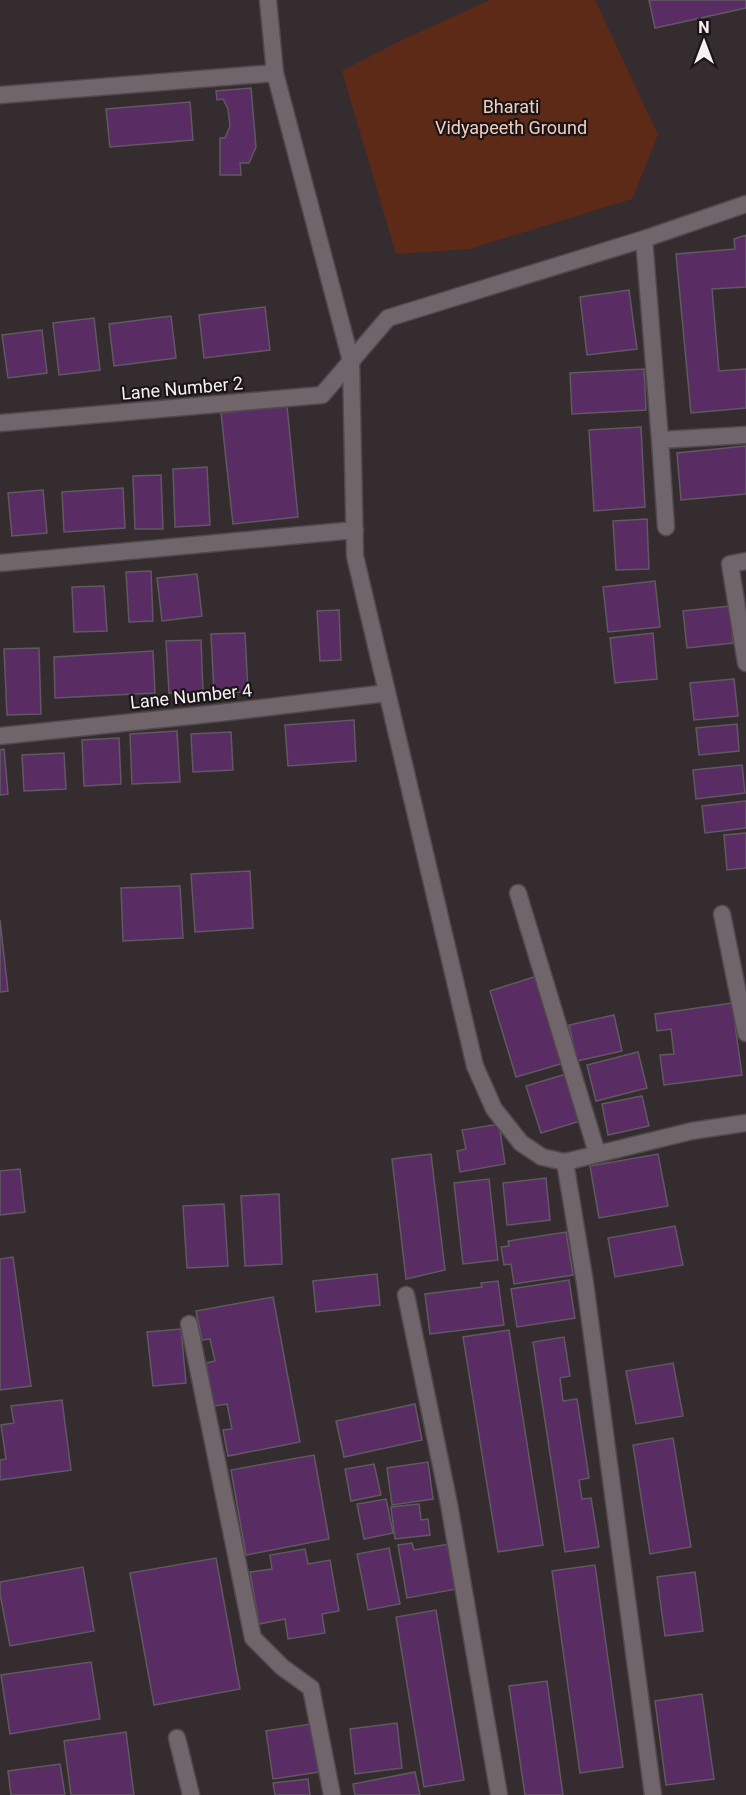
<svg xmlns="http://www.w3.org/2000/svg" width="746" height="1795" viewBox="0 0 746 1795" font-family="Roboto,sans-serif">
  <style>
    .green { fill: #5d2a17 }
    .building { fill: #592c63; stroke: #605961; stroke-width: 1.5 }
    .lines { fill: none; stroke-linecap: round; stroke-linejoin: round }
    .minor-casing { stroke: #50494d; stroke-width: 19 }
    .minor { stroke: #6f656a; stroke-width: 16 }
    .labels { text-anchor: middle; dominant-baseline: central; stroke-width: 4.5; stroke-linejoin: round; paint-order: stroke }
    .park-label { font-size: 18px; fill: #f7ccbd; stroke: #1a1618 }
    .street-label { font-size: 18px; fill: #f6f0f3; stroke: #1a1618 }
  </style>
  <rect width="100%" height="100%" fill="#352c30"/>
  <path class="green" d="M490,0H595L658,135L632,199L469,249L396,254L342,71L402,40Z"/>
  <path class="building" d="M649,0H746V8L655,28Z
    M251,88L256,147L249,163H240L241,175H220V138H225L230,126L228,109L223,99L217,100L216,91Z
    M190,102L193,140L110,147L106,109Z
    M746,235V287L712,289L719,371L746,369V408L691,413L676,254L735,249L734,239Z
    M629,290L637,349L587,355L580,297Z
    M265,307L270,350L204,358L199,315Z
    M171,316L176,358L114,366L109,324Z
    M94,318L100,370L59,375L53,323Z
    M42,330L47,373L8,378L2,335Z
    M644,369L646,410L572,414L570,373Z
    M287,406L298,517L233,524L221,413Z
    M641,427L645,507L594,511L589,430Z
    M746,446V494L681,500L677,453Z
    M207,467L210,525L175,527L173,469Z
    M161,475L163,529H135L133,476Z
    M123,488L125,528L64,532L62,492Z
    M43,490L47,533L12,536L8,493Z
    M647,519L649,569L616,570L613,521Z
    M151,571L153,621L129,622L126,572Z
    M197,574L202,616L162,621L157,578Z
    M655,581L660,627L608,632L603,587Z
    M104,586L107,631L74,632L72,587Z
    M730,606L733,643L687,648L683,611Z
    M339,610L341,660L320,661L317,611Z
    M245,633L248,692L214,693L211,634Z
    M653,633L657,679L615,683L610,638Z
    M201,640L203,692L169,693L166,641Z
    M39,648L41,714L7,715L4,649Z
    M153,651L155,693L55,698L54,657Z
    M734,679L738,716L694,720L690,683Z
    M354,720L356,761L288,766L285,725Z
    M737,724L739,751L699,755L696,728Z
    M177,731L180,782L132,784L130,734Z
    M231,732L233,770L193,772L191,734Z
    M119,738L121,784L84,786L82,740Z
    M4,749L8,794L0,795V750Z
    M64,753L66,789L24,791L22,755Z
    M742,765L745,793L696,799L693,770Z
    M746,801V828L705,833L702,806Z
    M746,833V868L727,870L724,835Z
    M250,871L253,928L195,932L191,874Z
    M180,886L183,938L123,941L121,888Z
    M0,920L8,991L0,992Z
    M537,976L564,1063L516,1077L490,991Z
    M732,1003L742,1075L664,1085L660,1055L674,1054L671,1029L657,1031L655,1014Z
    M614,1015L622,1051L577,1061L569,1025Z
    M638,1052L647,1088L596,1101L587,1065Z
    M566,1074L580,1121L541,1133L526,1086Z
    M642,1096L649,1126L608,1135L602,1104Z
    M499,1124L505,1164L460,1172L457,1151L466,1149L462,1130Z
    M431,1154L445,1270L406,1279L392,1159Z
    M658,1154L668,1206L599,1218L590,1166Z
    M20,1169L25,1212L0,1215V1171Z
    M546,1178L550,1220L507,1225L503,1183Z
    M489,1179L498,1260L463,1264L454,1183Z
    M279,1194L282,1264L245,1266L241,1196Z
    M224,1204L228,1266L187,1268L183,1206Z
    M675,1226L683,1265L615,1277L608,1238Z
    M566,1232L573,1275L514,1284L511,1264L504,1265L501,1247L509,1246L508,1241Z
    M13,1257L31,1386L0,1390V1259Z
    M377,1274L380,1305L316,1312L313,1281Z
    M569,1280L575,1318L517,1327L511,1289Z
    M498,1281L504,1325L430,1334L425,1294L482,1287L481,1283Z
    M273,1297L300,1442L228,1456L223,1430L232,1429L227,1404L214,1406L206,1363L215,1361L210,1339L202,1340L196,1311Z
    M181,1329L186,1383L153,1386L147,1332Z
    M509,1330L543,1545L498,1552L463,1337Z
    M564,1337L570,1376L560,1378L563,1401L577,1399L589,1478L579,1480L582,1499L591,1498L599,1547L565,1552L533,1342Z
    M673,1363L683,1416L636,1424L626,1371Z
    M62,1400L71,1470L0,1480V1460L6,1459L1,1425L14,1423L11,1406Z
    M415,1404L422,1440L344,1457L336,1421Z
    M673,1438L691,1547L650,1554L633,1445Z
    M314,1455L329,1539L246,1555L231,1470Z
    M428,1462L433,1499L392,1505L387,1468Z
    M374,1464L381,1495L351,1501L345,1469Z
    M386,1499L393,1533L364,1539L357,1504Z
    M419,1504L421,1520L428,1519L430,1535L395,1539L391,1507Z
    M412,1543L414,1550L449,1544L457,1589L407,1598L398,1545Z
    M389,1548L400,1604L368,1610L357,1554Z
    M305,1549L308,1564L330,1560L339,1611L322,1614L325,1633L288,1639L285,1619L259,1624L250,1572L272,1569L270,1555Z
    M216,1558L240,1689L154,1705L130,1573Z
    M595,1565L623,1767L580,1773L552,1571Z
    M83,1567L94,1631L10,1646L0,1594V1582Z
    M695,1572L703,1631L665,1636L657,1577Z
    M436,1610L464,1780L424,1787L396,1617Z
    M91,1662L100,1719L10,1734L1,1675Z
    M547,1681L563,1795H525L509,1686Z
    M702,1694L714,1779L666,1785L655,1701Z
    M397,1723L402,1768L355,1774L350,1729Z
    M311,1724L319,1772L273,1779L266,1731Z
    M126,1732L134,1795H71L64,1741Z
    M60,1764L65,1795H11L8,1771Z
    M415,1772L420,1795H355L353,1784Z
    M308,1779L310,1795H275L273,1783Z"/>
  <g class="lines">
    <g class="minor-casing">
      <path id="minor" d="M268,0L275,73L351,361L355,556L475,1066L494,1109L521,1143L542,1157L565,1162L692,1131L746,1123
        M0,95L275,73
        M644,239L660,440L746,435
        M0,423L322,395L388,318L644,239L746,204
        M660,440L666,527
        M746,561L730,564L746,663
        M0,563L355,530
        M0,736L219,713L387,693
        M518,893L597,1153
        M722,914L746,1033
        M565,1162L585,1283L653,1795
        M406,1295L449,1504L499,1795
        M189,1324L253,1638L282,1667L311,1688L332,1795
        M177,1738L191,1795"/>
    </g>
    <use href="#minor" class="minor"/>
  </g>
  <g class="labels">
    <g class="park-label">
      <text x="511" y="106">Bharati<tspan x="511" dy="21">Vidyapeeth Ground</tspan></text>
    </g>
    <g class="street-label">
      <text transform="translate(182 388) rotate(-5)">Lane Number 2</text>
      <text transform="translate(191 696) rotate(-6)">Lane Number 4</text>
    </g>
  </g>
  <g transform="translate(704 42)" stroke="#1a1618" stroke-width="4.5" paint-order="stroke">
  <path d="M0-4.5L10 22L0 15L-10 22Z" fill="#f6f0f3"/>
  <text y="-9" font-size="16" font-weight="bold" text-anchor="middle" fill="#f6f0f3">N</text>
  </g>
</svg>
